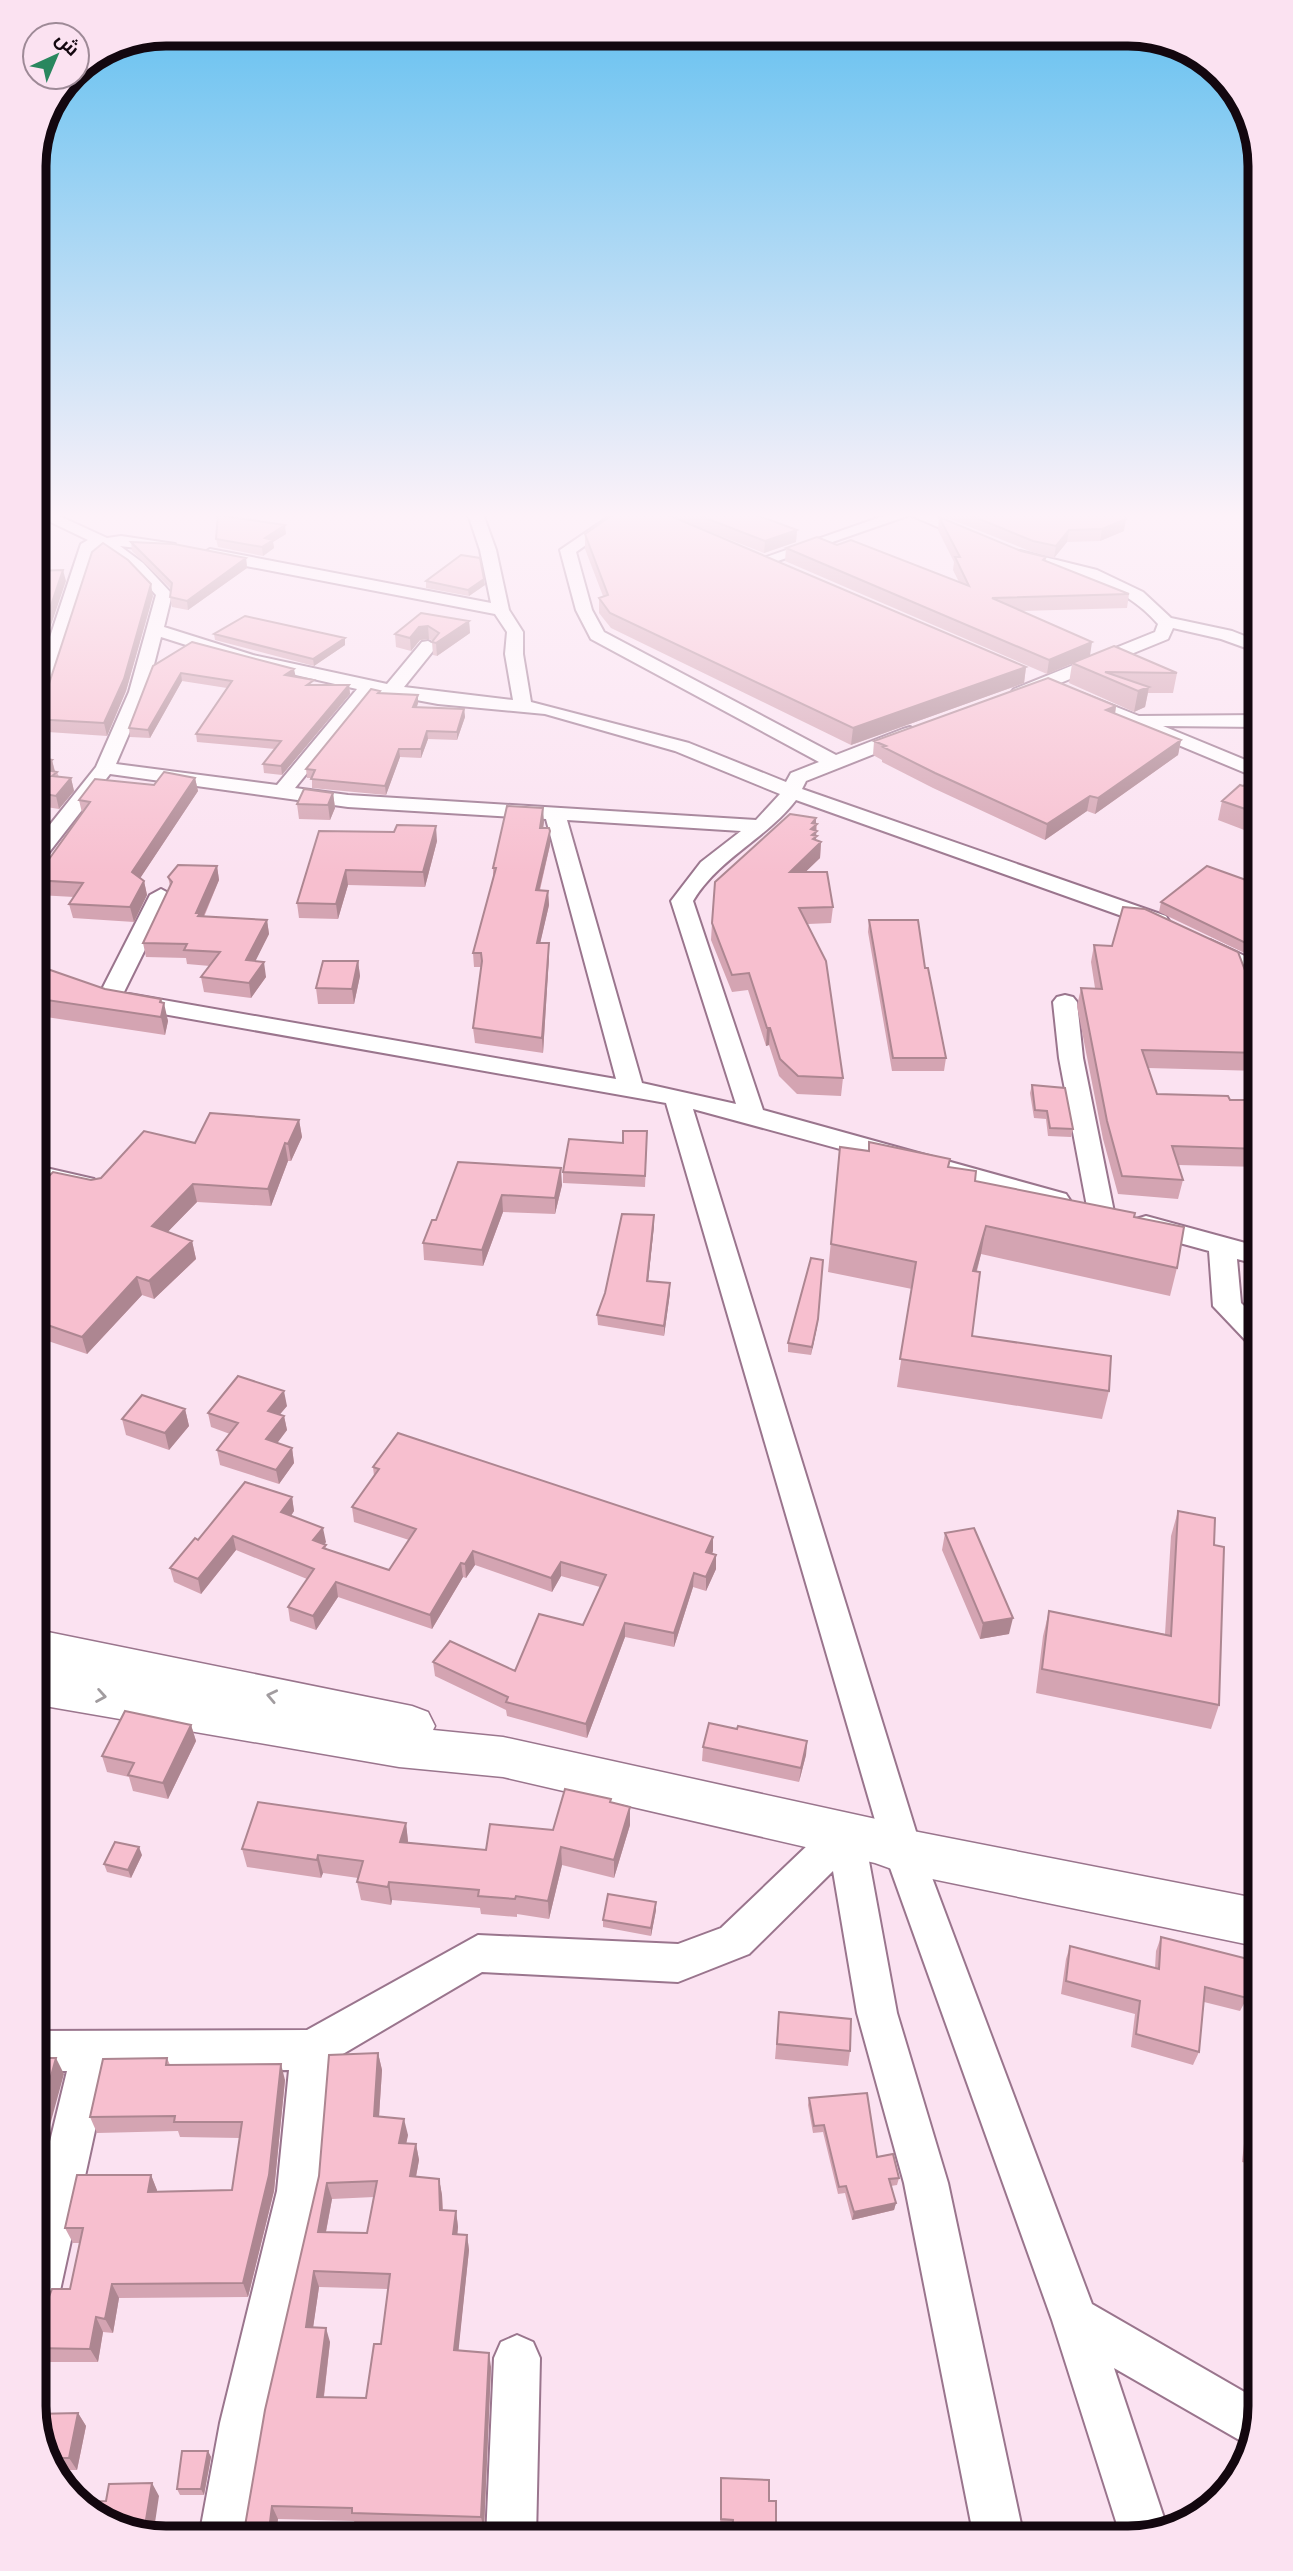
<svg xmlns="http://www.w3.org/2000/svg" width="1293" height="2571" viewBox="0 0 1293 2571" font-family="'Alegreya Sans',Cairo,sans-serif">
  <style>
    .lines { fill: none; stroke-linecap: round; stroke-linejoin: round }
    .minor-casing { stroke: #9a758d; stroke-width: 4 }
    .major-casing { stroke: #9a758d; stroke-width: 3 }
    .minor { fill: #fff; fill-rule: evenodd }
    .major { fill: #fff; fill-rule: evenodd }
    .wall { fill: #d4a4b2; fill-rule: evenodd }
    .shaded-wall { fill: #ad8691 }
    .building { fill: #f7bfcf; stroke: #ad8691; stroke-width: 2; fill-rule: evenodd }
    .oneway { stroke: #a19c9f }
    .rim { fill: none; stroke: #13070f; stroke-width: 9 }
  </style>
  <rect width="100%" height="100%" fill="#fbe2f1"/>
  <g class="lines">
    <g class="minor-casing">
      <path id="minor" d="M34,514H55L107,538L121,536L175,544V550L170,552L120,546L143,563L172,594L164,627L253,655L387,684L422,642L428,641L437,646L404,687L513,700L505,654L507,632L495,614L210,559L202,554L210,549L491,603L480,550L468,514H483L496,550L509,610L523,632V654L531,702L689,743L786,782L791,773L819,762L591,639L576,610L560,550L613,514H630L576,552L592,610L604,632L836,755L903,729L910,727L919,733L917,737L806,781L802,789L1166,916L1169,921L1158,928L1150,926L796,800C766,839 719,858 693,901L763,1110L1066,1194L1070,1200L1066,1206L1057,1208L693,1109L922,1851L1092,2304L1260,2401L1248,2445L1114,2368L1168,2530L1127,2538H1122L1120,2534L1052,2320L884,1851L666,1103L129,1008L118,1002H102L98,997L150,895L161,889L172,895L122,996L129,994L616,1079L546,819L348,807L110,774L40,864L33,866V846L96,767L129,692L156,595C144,581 114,546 95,548L42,717L33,722V688L81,544L88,540ZM161,637L243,663L357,689L277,785L116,764L147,692ZM373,692L438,704L545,714L675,751L780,794L756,820L348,795L295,788ZM567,820L741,831L701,862L671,901L736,1104L642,1083Z
        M889,514H931L981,537L973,542L968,540L910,515L772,563H760L758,560Z
        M1020,551L1097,570L1143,592L1171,618L1232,631L1260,642V653L1221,639L1173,628L1168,639L1026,697H1014L1011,693L1014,689L1155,632L1158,624C1121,581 1067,572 1014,559V553Z
        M1081,693L1139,716L1260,715V727L1163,726L1260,766V779L1075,702L1072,698L1075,694Z
        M1210,940L1260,963V979L1202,952L1199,947Z
        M1065,995L1073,997L1077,1002L1083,1058L1114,1212L1110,1218L1101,1221L1092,1218L1088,1212L1059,1058L1053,1002L1057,997Z
        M33,1165L94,1179L98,1185L94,1191L85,1193L33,1181Z
        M1146,1216L1260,1247V1265L1237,1259L1241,1303L1260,1321V1348L1250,1345L1213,1306L1209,1251L1136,1231L1133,1225L1136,1219Z
        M845,1817L858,1822L864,1834L897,2013L948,2183L1024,2538H974L904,2183L857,2013L833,1871L749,1954L678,1982L482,1972L331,2061L321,2191L268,2423L249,2538L199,2537L220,2423L277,2191L289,2070L108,2071L56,2309L49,2325L33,2332V2212L67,2071H33V2031L307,2030L478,1935L678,1944L721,1928L832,1822Z
        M517,2335L533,2342L540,2358L536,2538H486L494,2358L501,2342Z"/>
    </g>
    <g class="major-casing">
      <path id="major" d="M33,1629L412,1706L428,1712L435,1726L433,1730L503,1737L876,1819L903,1829L1260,1899V1947L903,1873L875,1863L503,1777L399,1767L33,1704V1666L50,1669L33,1665Z"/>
    </g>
    <use href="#minor" class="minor"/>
    <use href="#major" class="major"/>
  </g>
  <path class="wall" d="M614,514H754L797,530L796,542L764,553L685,522L1026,667L1024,683L851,745L611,628L599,613V598L603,596L585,549V534Z
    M938,514H1122L1124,531L1100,541L1067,542L1054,558L1032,552Z
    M939,517L1021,551L1046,557V561L1129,594L1127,608L1021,611L1090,656L1177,673L1173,693H1148L1145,707L1134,712L1069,683L1072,664L1047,674L785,561L786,548L837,545L959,582L953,570L954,562L938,530Z
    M286,534L273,542L274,548L263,556L218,547L216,539Z
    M131,542L246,558L247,568L188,610L172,607L170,597L171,589L132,551Z
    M426,581L485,585L469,596L426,588Z
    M153,596L126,691L107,736L33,731V710L42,705Z
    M421,613L469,621L470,633L437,656L433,655L432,642L433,641L429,639L420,640L411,651L396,647L395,634Z
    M214,634L345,645L314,666L215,640Z
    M192,642L295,677L314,685H349L350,694L282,775L264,773L263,764L275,749L197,742L196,734L227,688L182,681L150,738L130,737L129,728Z
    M380,691V693L418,703L417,707L464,709L465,717L457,740L428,739L421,758L400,757L386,795L312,788V778H307L306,769Z
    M1116,706L1115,714L1181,740L1178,755L1095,814L1087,811L1045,840L933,788L882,762V760L873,755L874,741Z
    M33,757L52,760L55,771L57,772L59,777L71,778L74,791L59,809L33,805Z
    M1260,775V836L1218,820L1222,801Z
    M195,778L198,791L140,878L144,881L147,895L134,922L73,918L69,904L74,897L38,895L34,880L82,813L79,800Z
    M333,793L335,808L330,820L299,819L297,804Z
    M544,822L543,828L550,831V845L540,890L548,891L549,905L540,943H549V957L543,1053L475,1043L473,1028L481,967H474L473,953L493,879V868Z
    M817,824L816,840L821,842L820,858L805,872L833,907L831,923L808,924L843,1078L841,1096L797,1094L779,1076L769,1045L766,1046L748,990L732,992L711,940L712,923Z
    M319,831L437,841L425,887L348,885L338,919L299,918L297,903Z
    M217,866L219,880L204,917L267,920L269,934L255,961L266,977L251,998L204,992L201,977L210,966L187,964L186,958L146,957L143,943L170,886L168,877Z
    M1260,885L1259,960L1159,912L1161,902Z
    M869,920L925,968L946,1058L944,1071H892L868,932Z
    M1094,945L1260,1010V1071L1148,1068L1157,1094L1230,1100H1260V1167L1178,1165L1183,1180L1178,1199L1118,1194L1103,1139L1077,1006L1081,988H1095L1091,962Z
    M358,961L360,976L354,1004H318L316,988Z
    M33,964L105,989L161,999L168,1021L165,1035L33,1015Z
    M1032,1085L1073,1129L1071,1137L1048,1136L1046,1119L1034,1118L1030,1093Z
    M299,1120L302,1137L291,1161H288L271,1206L197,1202L167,1232L192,1241L196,1259L154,1299L142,1295L87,1354L33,1336V1192L101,1178L195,1143Z
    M647,1142L645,1187L563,1183V1172L623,1143Z
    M869,1142L948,1167L975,1181L1134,1217L1177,1268L1170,1296L981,1254L977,1271L972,1336L1109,1391L1102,1419L897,1387L912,1289L828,1272L840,1147L868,1151Z
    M458,1162L562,1185L555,1214L503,1212L483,1266L424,1260L423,1243L436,1220Z
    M654,1215V1226L648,1281L670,1293L664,1336L598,1325L597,1315Z
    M817,1327L811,1355L788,1352V1343Z
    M287,1406L280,1414L284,1416L287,1430L277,1443L292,1448L294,1463L279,1484L220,1465L217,1450L230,1434L211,1427L208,1413Z
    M185,1409L189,1426L169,1450L126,1435L122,1419Z
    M373,1467L713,1537V1551L712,1554L716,1555V1569L706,1591L693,1587L674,1647L625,1637L587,1738L507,1716L506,1710L435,1676L433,1662L515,1671L583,1625L600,1587L561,1576L552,1592L475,1565L466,1578L463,1577L432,1629L338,1597L316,1630L290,1621L288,1607L307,1579L236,1550L201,1594L174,1582L170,1568L198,1540L292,1497L294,1511L291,1516L326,1542L324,1544L327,1549L389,1570L409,1540L354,1522L352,1507L374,1476Z
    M1178,1511L1214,1545L1219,1705L1211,1729L1036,1693L1043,1636L1049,1611L1165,1634L1171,1536Z
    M945,1533L1009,1634L980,1639L942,1550Z
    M191,1725L196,1741L168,1799L133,1791L129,1777L107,1772L102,1756Z
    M737,1729L807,1741L806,1755L799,1782L702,1761L703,1747Z
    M611,1799V1802L630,1825L614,1878L562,1865L549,1919L517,1914V1917L481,1914L480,1908L392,1900L391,1905L361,1900L357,1882L358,1878L323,1873L321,1878L247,1867L242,1849L406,1823L408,1843L486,1850L553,1830Z
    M142,1855L131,1878L107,1872L104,1864Z
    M656,1910L651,1936L603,1927V1920Z
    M1161,1937L1247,1998L1240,2011L1204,2002L1199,2052L1193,2065L1131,2047L1135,2014L1061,1994L1066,1959L1070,1946L1155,1968L1156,1951Z
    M779,2012L850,2051L848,2066L775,2059Z
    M378,2053L382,2070L379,2116L408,2135L406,2143L416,2144L419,2160L416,2177L439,2179L442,2195L443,2210L456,2211L458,2227L457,2234L467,2235L469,2250L458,2351L491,2367L484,2530L356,2526L354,2521L278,2519L275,2538H220L245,2526L319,2176ZM374,2197L367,2233L326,2232L332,2199ZM319,2287L388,2289L381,2344L366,2398L324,2397L330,2342L313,2327Z
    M167,2058L170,2065L285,2080L274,2191L248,2297L119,2298L113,2333L103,2332L98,2362H33V2317L43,2312L70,2289L80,2243H73L65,2228L151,2175L157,2191L232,2190L240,2138L180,2137L178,2131L97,2133L90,2117Z
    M1255,2092L1260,2093V2167L1242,2162L1248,2107Z
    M809,2098L877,2157L899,2178L897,2185L891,2186L896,2203L894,2210L852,2220L845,2193L838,2194L823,2132L813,2133L808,2105Z
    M1260,2209V2325L1244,2319L1256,2216Z
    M78,2413L86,2426L77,2470H54L43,2456Z
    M208,2451L211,2457L204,2495H180L177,2489Z
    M1242,2455L1237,2479L1226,2488L1229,2473Z
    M721,2478L769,2501L776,2538H731L732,2530H720Z"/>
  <path class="shaded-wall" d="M1126,519L1124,531L1100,541L1102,529Z
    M285,525L286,534L273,542L274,548L263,556L262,547L265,538Z
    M797,530L796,542L764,553L765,541Z
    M1069,530L1067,542L1054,558L1056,546Z
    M35,541L37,552L33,559V543Z
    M246,558L247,568L188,610L187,601Z
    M63,570L66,581L33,678V658Z
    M484,579L485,585L469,596L468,590Z
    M151,584L153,596L126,691L107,736L104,723Z
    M469,621L470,633L437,656L436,643Z
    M428,626L429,639L420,640L411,651L410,638L419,627Z
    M345,638V645L314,666L313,659Z
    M1092,642L1090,656L1047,674L1049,660Z
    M1026,667L1024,683L851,745L853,728Z
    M294,669L296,678L285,675Z
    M181,673L182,681L150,738L148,730Z
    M349,685L350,694L282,775L281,766Z
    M1149,687L1145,707L1134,712L1138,691Z
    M418,695V703L414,715L413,707Z
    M1116,706L1114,720L1106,710Z
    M464,709L465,717L457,740V732Z
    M427,731L428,739L421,758V749Z
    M1181,740L1178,755L1095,814L1098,798Z
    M399,749L400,757L386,795L385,786Z
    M52,760L55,773L41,769Z
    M71,778L74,791L59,809L56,796Z
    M195,778L198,791L135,886L132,872Z
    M333,793L335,808L330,820L328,805Z
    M1090,796L1087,811L1045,840L1047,824Z
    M543,808L544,822L541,841L540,828Z
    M816,818V846L821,842L820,858L789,888L790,872L812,823Z
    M436,826L437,841L425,887L423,872Z
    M550,831V845L536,904V890Z
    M217,866L219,880L201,922L196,913Z
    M346,870L348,885L338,919L336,904Z
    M144,881L147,895L134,922L130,907Z
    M548,891L549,905L537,957V943Z
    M267,920L269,934L249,974L246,960Z
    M549,943V957L543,1053L542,1038Z
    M358,961L360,976L354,1004L352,989Z
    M264,962L266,977L251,998L249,983Z
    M161,999L163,1008L164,1003L168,1021L165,1035L161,1017L160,1002Z
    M767,1028H770L769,1045L766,1046Z
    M299,1120L302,1137L291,1161L288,1144Z
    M285,1143L288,1161L271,1206L268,1189Z
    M561,1168L562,1185L555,1214V1198Z
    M193,1184L197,1202L156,1244L152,1226Z
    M502,1195L503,1212L483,1266L482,1250Z
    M654,1215V1226L647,1292V1281Z
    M986,1226L981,1254L969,1298L973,1271Z
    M192,1241L196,1259L154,1299L149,1281Z
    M137,1277L142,1295L87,1354L82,1337Z
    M670,1283V1293L664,1336V1326Z
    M818,1319L817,1327L811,1355L812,1347Z
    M284,1391L287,1406L271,1425L268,1411Z
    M185,1409L189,1426L169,1450L165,1433Z
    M284,1416L287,1430L269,1454L266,1439Z
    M292,1448L294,1463L279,1484L276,1470Z
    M292,1497L294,1511L284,1526L281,1512Z
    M323,1528L326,1542L316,1554L313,1540Z
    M233,1536L236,1550L201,1594L198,1579Z
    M713,1537V1551L706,1566V1552Z
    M473,1551L475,1565L466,1578L465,1564Z
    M716,1555V1569L706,1591V1577Z
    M561,1562V1576L552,1592L551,1578Z
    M461,1563L463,1577L432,1629L430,1615Z
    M694,1573L693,1587L674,1647V1633Z
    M336,1582L338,1597L316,1630L313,1616Z
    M1013,1618L1009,1634L980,1639L983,1623Z
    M625,1623V1637L587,1738L586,1724Z
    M191,1725L196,1741L168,1799L163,1783Z
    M807,1741L806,1755L799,1782L801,1768Z
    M630,1807V1825L614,1878V1860Z
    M406,1823L408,1841L403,1861L400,1842Z
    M139,1847L142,1855L131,1878L128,1870Z
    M561,1847L562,1865L549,1919L548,1901Z
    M318,1855L323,1873L321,1878L317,1860Z
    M389,1882L392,1900L391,1905L388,1887Z
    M656,1902V1910L651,1936V1928Z
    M38,1906L45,1922L33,1977V1928Z
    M378,2053L382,2070L378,2132L374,2116Z
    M56,2058L64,2074L33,2187V2141Z
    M281,2064L285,2080L274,2191L248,2297L243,2283Z
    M404,2119L408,2135L403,2159L399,2143Z
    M416,2144L419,2160L413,2192L410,2176Z
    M151,2175L157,2190L154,2207L148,2192Z
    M439,2179L442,2195L443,2226L440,2210Z
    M327,2183L332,2199L323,2247L318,2232Z
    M896,2203L894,2210L852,2220L854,2212Z
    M456,2211L458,2227L456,2250L453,2234Z
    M467,2235L469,2250L457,2365L454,2350Z
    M314,2271L319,2287L311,2342L306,2327Z
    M112,2284L119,2298L113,2333L105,2319Z
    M96,2317L103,2332L98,2362L90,2349Z
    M326,2328L330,2342L322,2411L317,2397Z
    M489,2353L491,2367L484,2530L481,2517Z
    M78,2413L86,2426L77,2470L69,2458Z
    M208,2451L211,2457L204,2495L201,2489Z
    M152,2483L159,2496L153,2536L144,2532Z
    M272,2506L278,2519L275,2538H268Z"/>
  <path class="building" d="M614,514H666L1026,667L853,728L610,613L599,598L608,595L585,534Z
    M695,514H754L797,530L765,541Z
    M967,514H1122L1126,519L1102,529L1069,530L1056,546L1033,541Z
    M218,515L285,525L265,538L273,540L262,547L216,539Z
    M939,517L1021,551L1046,557L1043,560L1129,594L992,598L1092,642L1049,660L786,548L817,537L837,545L851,540L969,586L955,557H960Z
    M131,542L174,544L246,558L187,601L170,597L172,583Z
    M103,543L128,560L151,584L124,679L104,723L33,719V710L42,705L92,552Z
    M461,555L480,558L484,579L468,590L426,581Z
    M63,570L33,658V571Z
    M421,613L469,621L436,643L432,642L439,633L428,626L419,627L410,638L395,634Z
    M245,616L345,638L313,659L214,634Z
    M192,642L294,669L285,675L314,680L307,685H349L281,766L263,764L281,741L196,734L232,681L181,673L148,730L129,728L153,666Z
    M1114,646L1177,673L1105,672L1149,687L1138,691L1072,663Z
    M1048,678L1116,706L1106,710L1181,740L1098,798L1090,796L1047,824L935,773L883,747L886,746L874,741Z
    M371,689L380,691L378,693L418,695L413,707L464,709L457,732L427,731L421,749H399L385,786L311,779L315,770L306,769Z
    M33,757L52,760L41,769L57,772L52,776L71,778L56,796L33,792Z
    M164,772L195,778L132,872L144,881L130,907L69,904L83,883L34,880L90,802L79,800L95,779L154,785Z
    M1260,775V814L1222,801L1240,785L1243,786Z
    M304,789L333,793L328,805L297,804Z
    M507,806L543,808L540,828H549L550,831L536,890L548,891L537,943H549L542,1038L473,1028L482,961L481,953H473L496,868H493Z
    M790,814L816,818L812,823L817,824L811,829L817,831L812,835L817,836L813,839L821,842L790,872H827L833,907L799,908L826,961L843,1078L798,1076L780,1059L770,1028H767L749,973L732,975L712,923L715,882Z
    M397,825L436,826L423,872L346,870L336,904L297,903L319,831L394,832Z
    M178,865L217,866L196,913H200L198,916L267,920L246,960L264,962L249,983L201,977L220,952L184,950L187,944L143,943L172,882L168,877Z
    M1207,866L1260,885V950L1161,902Z
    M1123,907L1145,909L1238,952L1260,1010V1053L1142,1050L1157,1094L1228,1096L1230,1100H1260V1149L1172,1146L1183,1180L1122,1176L1107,1121L1081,988L1102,989L1094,945L1112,946Z
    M869,920H918L925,968H928L946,1058H893Z
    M323,961H358L352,989L316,988Z
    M33,964L105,989L161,999L160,1002L164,1003L161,1017L33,998Z
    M1032,1085L1065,1088L1073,1129L1050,1128L1047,1111L1035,1110Z
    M210,1113L299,1120L288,1144L285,1143L268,1189L193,1184L152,1226L192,1241L149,1281L137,1277L82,1337L33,1320V1192L53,1172L91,1180L101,1178L144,1131L195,1143Z
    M623,1131H647L645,1176L563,1172L569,1139L623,1143Z
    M869,1142L950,1159L948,1167L976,1171L975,1181L1135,1213L1134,1217L1184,1227L1177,1268L986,1226L973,1271L980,1272L972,1336L1111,1356L1109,1391L900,1359L916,1262L831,1244L840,1147L869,1151Z
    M458,1162L561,1168L555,1198L502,1195L482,1250L423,1243L432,1220H436Z
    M622,1214L654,1215L647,1281L670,1283L664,1326L597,1315L605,1293Z
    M811,1258L823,1260L818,1319L812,1347L788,1343Z
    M238,1376L284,1391L268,1411L284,1416L266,1439L292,1448L276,1470L217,1450L238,1423L208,1413Z
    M142,1395L185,1409L165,1433L122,1419Z
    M398,1433L713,1537L706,1552L716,1555L706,1577L694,1573L674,1633L625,1623L586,1724L506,1702L508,1697L433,1662L450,1641L515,1671L539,1614L583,1625L606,1575L561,1562L551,1578L473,1551L465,1564L461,1563L430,1615L336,1582L313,1616L288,1607L314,1569L233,1536L198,1579L170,1568L195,1538L198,1540L245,1482L292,1497L281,1512L323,1528L313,1540L326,1545L323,1548L389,1570L416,1529L352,1507L379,1469L373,1467Z
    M1178,1511L1215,1518L1214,1545L1224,1547L1219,1705L1042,1669L1049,1611L1171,1636Z
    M974,1528L1013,1618L983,1623L945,1533Z
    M125,1711L191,1725L163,1783L128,1775L134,1763L102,1756Z
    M709,1723L737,1729L738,1726L807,1741L801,1768L703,1747Z
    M565,1789L611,1799L610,1802L630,1807L614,1860L561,1847L548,1901L516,1896L515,1899L478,1896L479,1890L389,1882L388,1887L357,1882L363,1861L318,1855L317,1860L242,1849L258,1802L406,1823L400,1842L486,1850L490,1824L553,1830Z
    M115,1842L139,1847L128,1870L104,1864Z
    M608,1894L656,1902L651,1928L603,1920Z
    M33,1906H38L33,1928Z
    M1161,1937L1248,1959L1247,1998L1205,1987L1199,2052L1136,2034L1140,2001L1066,1981L1070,1946L1159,1969Z
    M779,2012L851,2019L850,2051L777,2044Z
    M378,2053L374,2116L404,2119L399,2143L416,2144L410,2176L439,2179L440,2210L456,2211L453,2234L467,2235L454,2350L489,2353L481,2517L352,2513V2508L272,2506L268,2538H220L222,2528L245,2526L265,2410L319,2176L329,2055ZM377,2181L367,2233L318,2232L327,2183ZM314,2271L390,2274L381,2344H374L366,2398L317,2397L326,2328L306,2327Z
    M33,2058H56L33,2141Z
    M167,2058L166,2065L281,2064L269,2175L243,2283L112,2284L105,2319L96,2317L90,2349L33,2348V2317L43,2312L52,2289H70L83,2228H65L77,2175H151L148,2192L232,2190L242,2122H174L175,2116L90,2117L103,2059Z
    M1255,2092L1260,2093V2150L1250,2147Z
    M867,2093L877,2157L893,2154L899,2178L889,2179L896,2203L854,2212L846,2186L839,2187L824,2125L814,2126L809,2098Z
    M1260,2233V2309L1252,2305Z
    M78,2413L69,2458H45L43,2456L35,2414Z
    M182,2451H208L201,2489H177Z
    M1242,2455L1244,2456L1236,2480Z
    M721,2478L769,2480V2501H776V2538H732L733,2520L721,2519Z
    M152,2483L144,2532L85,2511L79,2502L106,2501L109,2484Z"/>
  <defs><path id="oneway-chevron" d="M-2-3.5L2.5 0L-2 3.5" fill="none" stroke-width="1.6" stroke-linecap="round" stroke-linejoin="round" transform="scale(1.75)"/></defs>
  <g class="oneway">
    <use href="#oneway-chevron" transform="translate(101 1696) rotate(10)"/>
    <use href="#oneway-chevron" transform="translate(272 1696) rotate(-168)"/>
  </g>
  <linearGradient id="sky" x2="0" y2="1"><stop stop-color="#63c0f0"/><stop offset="0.59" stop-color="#fdf2f9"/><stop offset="1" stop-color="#fdf2f9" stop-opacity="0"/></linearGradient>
  <rect width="1293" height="874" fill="url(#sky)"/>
  <path d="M0 0H1293V2571H0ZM166 46H1128A120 120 0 0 1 1248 166V2406A120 120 0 0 1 1128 2526H166A120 120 0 0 1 46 2406V166A120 120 0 0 1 166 46Z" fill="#fbe2f1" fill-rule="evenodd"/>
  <path class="rim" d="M166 46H1128A120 120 0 0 1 1248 166V2406A120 120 0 0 1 1128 2526H166A120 120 0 0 1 46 2406V166A120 120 0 0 1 166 46Z"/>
  <g transform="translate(56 56) rotate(44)"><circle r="33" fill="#fbe2f1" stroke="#9e8a97" stroke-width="2"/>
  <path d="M0-5L12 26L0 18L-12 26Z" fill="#29875e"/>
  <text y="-10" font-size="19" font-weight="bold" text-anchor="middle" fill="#13070f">ش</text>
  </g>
</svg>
